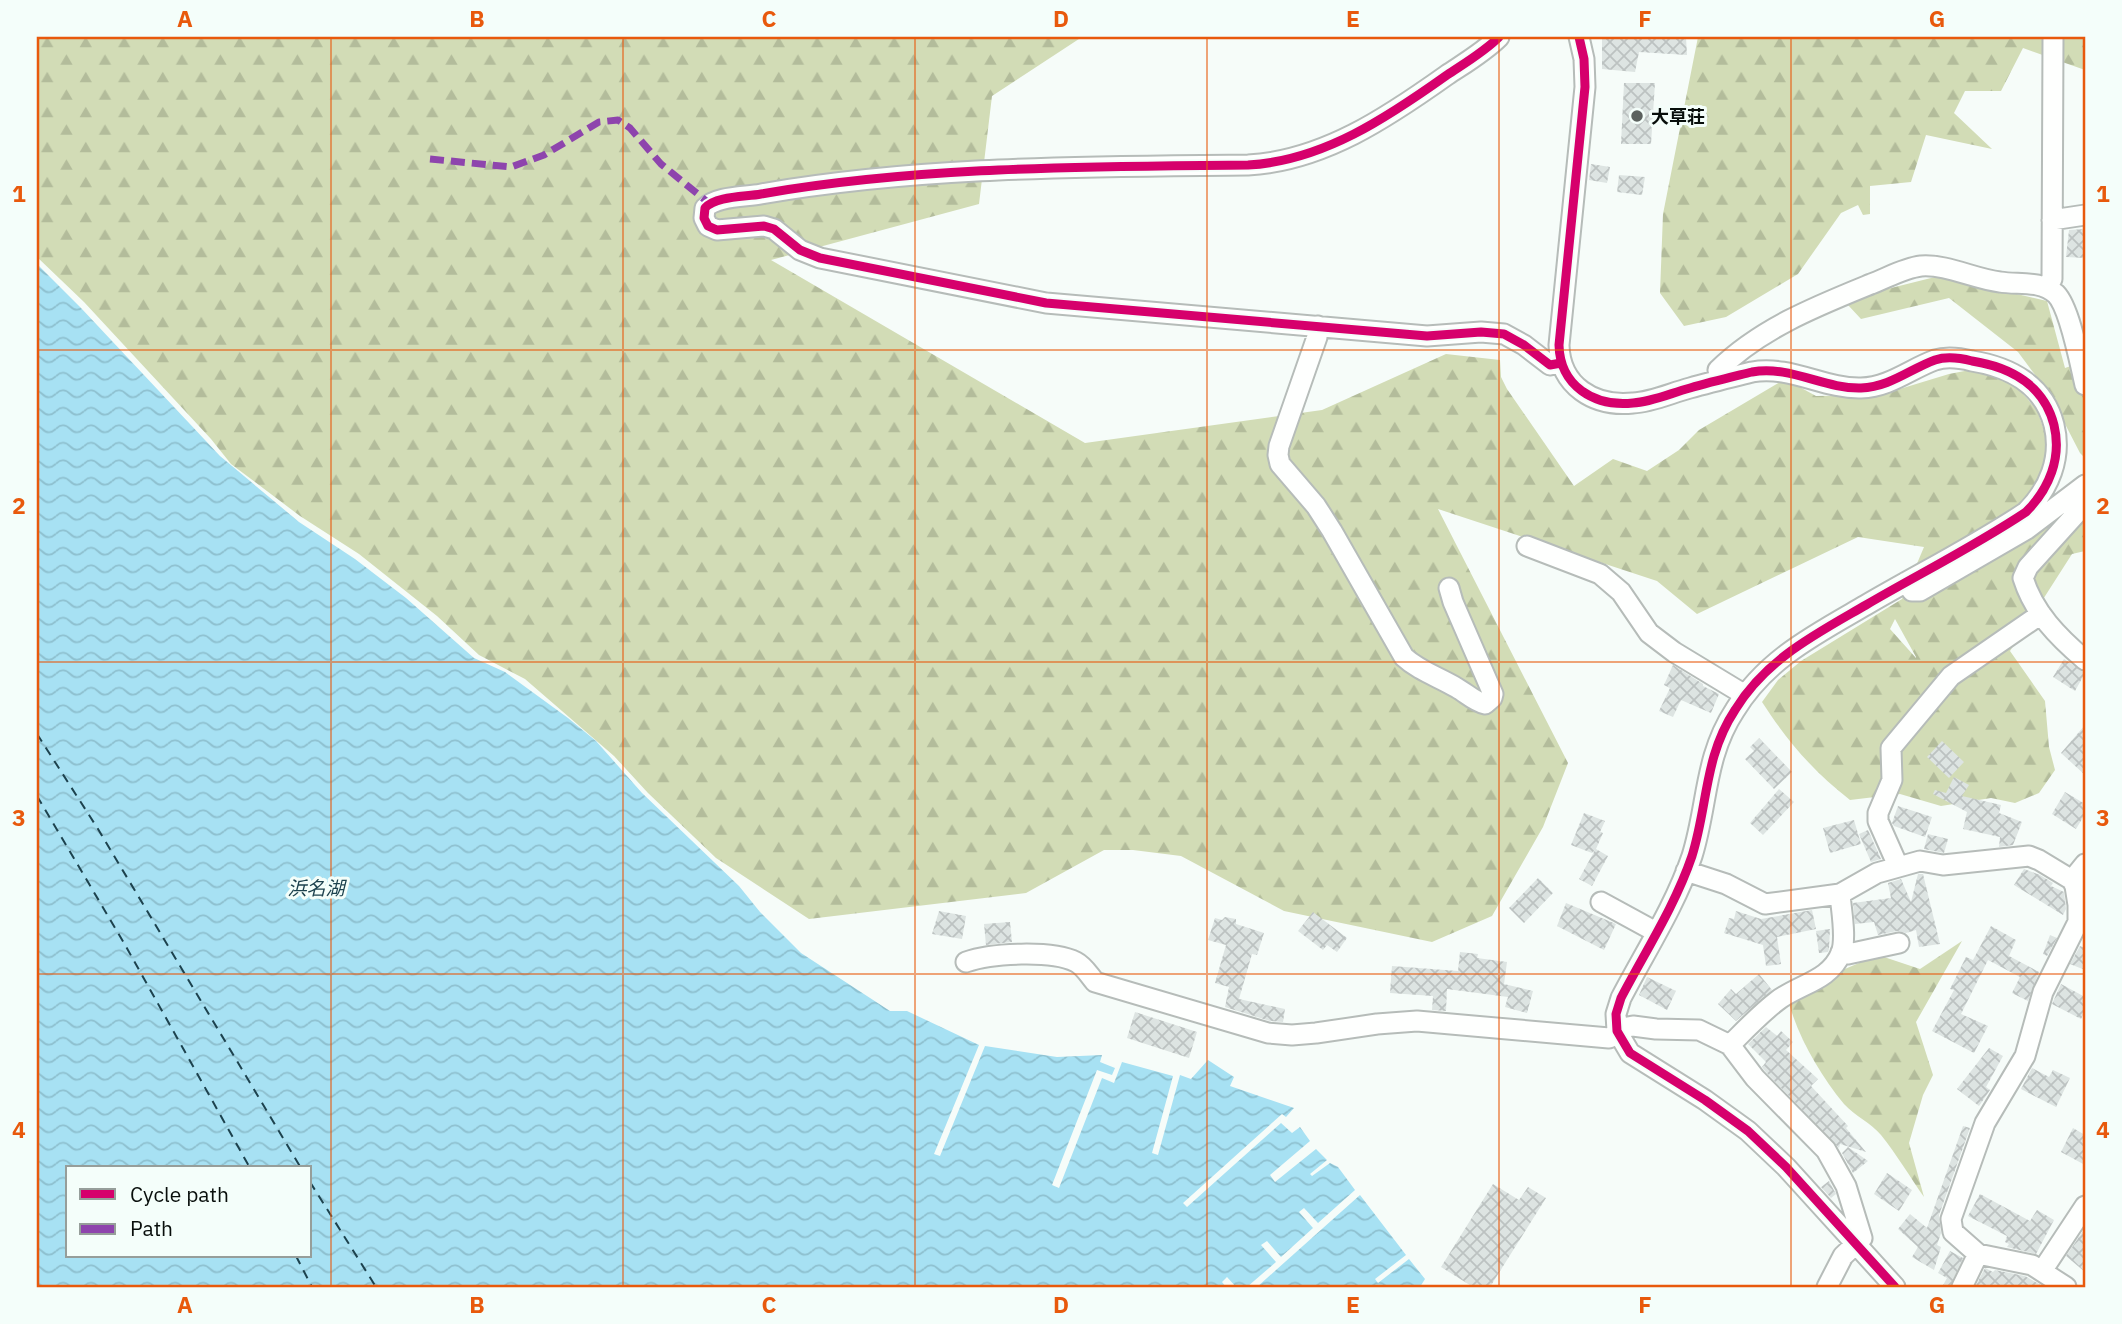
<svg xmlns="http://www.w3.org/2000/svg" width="2122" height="1324" viewBox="0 0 2122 1324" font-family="'IBM Plex Sans','Noto Sans JP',sans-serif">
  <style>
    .forest { fill: url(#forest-firs); fill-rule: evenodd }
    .water { fill: url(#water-waves); fill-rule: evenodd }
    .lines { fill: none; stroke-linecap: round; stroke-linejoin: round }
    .ferry { stroke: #1d424e; stroke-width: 2; stroke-dasharray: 9 7; stroke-linecap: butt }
    .building { fill: url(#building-cross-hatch) }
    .minor-casing { stroke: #b6bcb9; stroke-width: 23 }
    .minor { stroke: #fefffe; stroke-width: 19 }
    .quiet { stroke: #8e44ad; stroke-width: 7; stroke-dasharray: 14 7; stroke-linecap: butt }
    .cycleway-casing { stroke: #f4fefa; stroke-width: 13 }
    .cycleway { stroke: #d6006c; stroke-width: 9 }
    .grid { fill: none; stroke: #e8590c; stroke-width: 2; stroke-opacity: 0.55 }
    .poi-dot { fill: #5b615e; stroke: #f4fefa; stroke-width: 2.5 }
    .labels { text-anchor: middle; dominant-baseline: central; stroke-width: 6; stroke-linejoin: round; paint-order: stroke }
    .poi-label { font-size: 18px; font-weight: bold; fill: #080e0b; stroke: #f4fefa; text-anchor: start }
    .water-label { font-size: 19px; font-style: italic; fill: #1d424e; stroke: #f4fefa }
    .neatline { fill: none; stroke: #e8590c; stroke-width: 2.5 }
    .grid-label { font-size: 23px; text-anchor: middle; font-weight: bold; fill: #e8590c }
  </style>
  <defs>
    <pattern id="forest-firs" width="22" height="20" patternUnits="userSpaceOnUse" patternTransform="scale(1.75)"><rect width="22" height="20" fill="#d2dcb6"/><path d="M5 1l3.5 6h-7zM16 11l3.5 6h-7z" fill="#b3bc9b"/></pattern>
    <pattern id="water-waves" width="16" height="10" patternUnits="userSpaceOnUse" patternTransform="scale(1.75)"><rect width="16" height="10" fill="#a7e1f3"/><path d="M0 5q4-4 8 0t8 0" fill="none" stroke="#8ec0cf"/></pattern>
    <pattern id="building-cross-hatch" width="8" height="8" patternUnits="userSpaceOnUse" patternTransform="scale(1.75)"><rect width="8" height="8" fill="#dde4e2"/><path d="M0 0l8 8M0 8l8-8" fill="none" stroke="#bcc2c1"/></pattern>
  </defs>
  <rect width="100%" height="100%" fill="#f6fcf9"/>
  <path class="forest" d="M37,37H1082L992,96L979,204L771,260L1085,443L1322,410L1446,354L1500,360L1501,377L1507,389L1574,486L1613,459L1647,471L1679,450L1699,430L1785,379L1816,396L1880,395L1949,374L1980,368L2007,375L2037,410L2052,453L2028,512L2085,491V551L2072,554L2010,651L2045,701L2049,747L2055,770L2039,793L2015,803L1991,798L1941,806L1900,794L1850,800C1812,770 1788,742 1762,702L1778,680L1801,661L1902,599L1924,547L1858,537L1697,614L1657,581L1438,509L1568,763L1543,827L1492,916L1432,942L1284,911L1181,856L1133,850H1104L1026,893L809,919L716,858L648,793L614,756L525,679L479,655L437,616L359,554L300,516L231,464L211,439L84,302L37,257ZM1895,619L1916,657V658L1890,629Z
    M1698,37H2085V70L2023,48L2001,91H1965L1954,113L1992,149L1926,135L1911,182L1870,186V214L1863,215L1858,205L1841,213L1798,274L1726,317L1684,326L1660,293L1663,214Z
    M1939,276L2047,301L2065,368L2085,361V458L2080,453L2050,395L2018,352L1949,298L1861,319L1848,305L1883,290Z
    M1962,941L1916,1022L1933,1075L1923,1095L1909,1143L1924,1197C1910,1177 1897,1155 1881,1135C1871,1123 1855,1116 1844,1104C1820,1075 1798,1037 1788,1000L1795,990L1878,955L1920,969Z"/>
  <path class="water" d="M37,264L81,308L220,456L299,522L355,559L406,598L474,658L505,672L568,718L596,741L642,793L739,886L760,912L801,953L890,1011H907L979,1045L934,1154L940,1156L985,1046L1057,1057L1102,1055L1100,1062L1115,1068L1112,1075L1097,1070L1052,1185L1059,1188L1102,1078L1114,1083L1122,1062L1173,1076L1152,1153L1158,1155L1180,1075L1191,1079L1208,1060L1234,1077L1230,1086L1294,1108L1286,1117L1282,1114L1183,1203L1187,1207L1281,1123L1292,1133L1300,1127L1310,1141L1270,1175L1275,1182L1316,1149L1327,1160L1310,1174L1312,1176L1330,1163L1338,1167L1355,1190L1318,1223L1304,1208L1299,1212L1313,1228L1281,1257L1267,1241L1261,1245L1276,1262L1247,1287H1236L1227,1277L1222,1282L1226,1287H37ZM68,1168H310V1256H68Z
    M1360,1195L1406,1255L1375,1279L1378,1283L1409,1259L1425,1279L1420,1287H1257Z"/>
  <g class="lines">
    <path class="ferry" d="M37,734L98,829L301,1168
      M37,796L124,943L250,1168
      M310,1182L376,1287
      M296,1256L312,1287"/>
  </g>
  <path class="building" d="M1602,37H1686L1687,55L1639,52L1635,72L1602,69Z
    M1624,83H1655L1651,144H1621Z
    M1591,164L1610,167L1607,183L1589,180Z
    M1619,175L1645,177L1642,195L1617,192Z
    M2085,229V258L2066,257L2069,230Z
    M2064,659L2085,673L2075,691L2053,677Z
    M1673,665L1703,684V686L1719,694L1711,713L1681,700L1673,717L1659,711L1670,688L1664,685Z
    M2085,725V775L2061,753Z
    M1759,738L1792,772L1774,789L1745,759L1754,751L1750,747Z
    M1942,741L1964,762L1949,778L1927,757Z
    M1954,777L1969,785L1962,796L2001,805L1999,813L2022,822L2013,845L1999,847L2000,837L1963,829L1967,812L1933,794L1935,790L1946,793Z
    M1779,789L1794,802L1763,835L1750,823Z
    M2065,792L2085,804V814L2076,829L2052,814Z
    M1898,806L1932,817L1925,837L1894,826L1892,823Z
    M1584,813L1605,821L1600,832L1603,833L1596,849L1608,856L1592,886L1579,879L1595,850L1592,853L1571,845Z
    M1854,820L1861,844L1830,853L1823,828Z
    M1868,830L1881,859L1871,862L1859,834Z
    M1928,834L1948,839L1944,853L1924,849Z
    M2024,869L2040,875L2053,883L2051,886L2064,892L2066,909L2063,915L2014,885Z
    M1918,874H1923L1940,944L1919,947L1916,930L1906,933L1897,931L1878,935L1874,922L1855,924L1853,903L1891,898L1888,883L1901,879L1911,902Z
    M1538,878L1553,893L1524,923L1509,908Z
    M1566,903L1616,924L1604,950L1557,926Z
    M1812,910L1816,929L1777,937L1781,964L1766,966L1763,945L1724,933L1729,918L1734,919L1736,911L1761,919Z
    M939,911L966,916L962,939L932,934Z
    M1313,912L1347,938L1337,952L1327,945L1323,950L1298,931Z
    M1225,917L1236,919V924L1264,933L1257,955L1252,954L1239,999L1285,1009L1283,1022L1270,1021L1225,1007L1229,987L1215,983L1226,945L1208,940L1215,918L1222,920Z
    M1010,922L1012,942L986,945L984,924Z
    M1991,926L2016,940L2009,956L2039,972L2028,1001L2012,993L2020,977L1988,960L1961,1014L1988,1026L1974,1053L1932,1031L1954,990L1950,989L1966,957L1973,960Z
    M1830,929L1829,949L1828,952L1819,953L1816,931Z
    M2050,935L2057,938L2047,956L2043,954Z
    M2080,946L2085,948V970L2070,964Z
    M1460,952L1478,954L1477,958L1507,962L1504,984L1533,991L1527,1013L1505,1007L1508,997L1447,989L1446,1011L1432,1010L1433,996L1390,993L1392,966L1458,971Z
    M1759,974L1772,990L1736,1021L1718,1004L1731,989L1736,994Z
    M1647,977L1676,991L1667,1010L1639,995Z
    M2061,984L2085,997V1011L2081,1019L2052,1004Z
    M1135,1012L1197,1032L1189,1058L1127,1038Z
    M1766,1027L1777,1036L1781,1031L1793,1042L1786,1050L1818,1079L1811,1086L1848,1126L1846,1128L1866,1152L1840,1144L1839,1148L1764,1070L1762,1067L1766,1062L1748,1044Z
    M1989,1048L2003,1056L1986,1087L1990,1090L1979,1106L1957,1089Z
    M2032,1068L2049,1077L2053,1070L2070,1078L2056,1107L2021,1089Z
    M1963,1126L1970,1128L1939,1215L1941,1233L1937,1245L1941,1247L1934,1270L1912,1257L1918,1247L1898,1229L1910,1214L1927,1228Z
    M2073,1128L2085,1135V1165L2061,1152Z
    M1848,1147L1868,1161L1853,1173L1842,1153Z
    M1887,1173L1912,1190L1899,1211L1874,1194Z
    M1829,1181L1836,1194L1831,1198L1821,1187Z
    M1493,1184L1519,1200L1528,1187L1546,1198L1490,1287H1473L1441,1267Z
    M1980,1194L2030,1221L2037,1210L2054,1220L2036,1254L2007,1247L2009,1244L2005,1242L2007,1236L1968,1216Z
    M2085,1228V1272L2066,1256Z
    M1950,1251L1963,1258L1950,1287H1942L1947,1278L1938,1273Z
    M1985,1268L1993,1272L1995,1270L2025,1276L2044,1287H1975Z"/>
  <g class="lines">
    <g class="minor-casing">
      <path id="minor" d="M1499,37C1484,52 1465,63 1447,75C1388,117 1323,161 1248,165C1085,167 922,166 761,194C745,197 716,196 705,208L704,218L708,226L717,230L764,226L774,229L800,250L820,258L1046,303L1427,336L1481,332L1504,334L1524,345L1550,365L1561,363
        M1579,37L1584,59L1585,87L1559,345C1560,386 1594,407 1633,403C1652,402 1671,393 1690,388C1711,382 1732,377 1752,372C1790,365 1824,389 1861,388C1890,387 1910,369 1935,360C1947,356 1960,358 1972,361C2010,367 2044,385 2054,425C2062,458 2049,489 2026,512C1975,546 1919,574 1866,605C1816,634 1766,659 1735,710C1704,757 1708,805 1692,856C1675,906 1645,952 1621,998L1616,1014L1617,1031L1630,1053L1705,1100L1748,1131L1786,1167L1895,1287
        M2052,220L2085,215
        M2047,288L2052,279L2053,37
        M1318,326L1317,337L1279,446L1278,455L1280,464L1316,506L1332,531L1404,657C1419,671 1439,677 1457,688C1466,693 1475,702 1485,704L1492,698L1493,694L1453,602L1449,588
        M1720,380L1718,370C1761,328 1817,306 1871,284C1887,278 1904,268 1921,266C1947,264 1974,279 2000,282C2019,285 2040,280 2056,294C2070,308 2080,364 2085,385
        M2085,504L2028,567L2023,578C2034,613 2058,637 2085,660
        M1527,546L1600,574L1621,592L1649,633L1674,652L1745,695
        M1906,582L1912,591H1920L2027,529L2085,485
        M1898,866L1878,821V813L1892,780L1891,748L1951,676L2041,614
        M1686,871L1726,884L1765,904L1840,894
        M2072,880L2085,864
        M1601,902L1656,932
        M1841,952L1848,954L1899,943
        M966,962C991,953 1052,950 1076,962C1084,966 1089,975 1095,982L1268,1033L1292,1035L1316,1033L1377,1024L1417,1021L1609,1038L1618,1034
        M1617,1029L1633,1026L1656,1029L1699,1030L1730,1045L1755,1078L1826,1150L1846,1186L1862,1238L1843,1256L1827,1287
        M1730,1045C1745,1030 1760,1014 1777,1001C1799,984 1830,981 1841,953C1847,939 1841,909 1840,894L1877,873L1920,861L1943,865L2029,856L2039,860L2072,880L2075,886L2078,905V922L2043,992L2025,1056L1985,1123L1951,1219L1953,1232L1978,1254L1962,1287
        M1978,1254L2032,1265L2066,1287
        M2042,1271L2085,1206"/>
    </g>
    <use href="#minor" class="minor"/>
    <path class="quiet" d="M430,159L511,167L544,155L599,122L618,120L630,128L661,164L710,204"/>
    <g class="cycleway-casing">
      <path id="cycleway" d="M1499,37C1484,52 1465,63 1447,75C1388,117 1323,161 1248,165C1085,167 922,166 761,194C745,197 716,196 705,208L704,218L708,226L717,230L764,226L774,229L800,250L820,258L1046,303L1427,336L1481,332L1504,334L1524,345L1550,365L1561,363
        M1579,37L1584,59L1585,87L1559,345C1560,386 1594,407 1633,403C1652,402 1671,393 1690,388C1711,382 1732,377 1752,372C1790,365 1824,389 1861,388C1890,387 1910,369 1935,360C1947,356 1960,358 1972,361C2010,367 2044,385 2054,425C2062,458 2049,489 2026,512C1975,546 1919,574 1866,605C1816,634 1766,659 1735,710C1704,757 1708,805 1692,856C1675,906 1645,952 1621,998L1616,1014L1617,1031L1630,1053L1705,1100L1748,1131L1786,1167L1895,1287"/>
    </g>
    <use href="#cycleway" class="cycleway"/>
  </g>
  <path class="grid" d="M331,37V1287M623,37V1287M915,37V1287M1207,37V1287M1499,37V1287M1791,37V1287M37,350H2085M37,662H2085M37,974H2085"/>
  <circle class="poi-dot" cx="1637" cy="116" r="7"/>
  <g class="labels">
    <g class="poi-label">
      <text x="1651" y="116">大草荘</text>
    </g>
    <g class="water-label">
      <text x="316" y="888">浜名湖</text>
    </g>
  </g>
  <rect width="2122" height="1324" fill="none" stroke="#f4fefa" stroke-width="77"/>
  <rect x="66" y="1166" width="245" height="91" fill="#f4fefa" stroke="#969e9a" stroke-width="2"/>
  <rect x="80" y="1189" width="35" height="10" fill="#d6006c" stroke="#969e9a" stroke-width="2"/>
  <text x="130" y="1202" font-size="21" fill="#080e0b">Cycle path</text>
  <rect x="80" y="1224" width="35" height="10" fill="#8e44ad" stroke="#969e9a" stroke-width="2"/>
  <text x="130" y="1236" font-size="21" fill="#080e0b">Path</text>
  <rect x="38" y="38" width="2046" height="1248" class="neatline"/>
  <g class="grid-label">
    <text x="185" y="27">A</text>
    <text x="477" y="27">B</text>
    <text x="769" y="27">C</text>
    <text x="1061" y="27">D</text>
    <text x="1353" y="27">E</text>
    <text x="1645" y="27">F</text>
    <text x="1937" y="27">G</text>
    <text x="19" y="202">1</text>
    <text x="2103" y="202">1</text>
    <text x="19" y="514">2</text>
    <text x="2103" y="514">2</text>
    <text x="19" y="826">3</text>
    <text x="2103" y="826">3</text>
    <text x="19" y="1138">4</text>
    <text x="2103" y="1138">4</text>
    <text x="185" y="1313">A</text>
    <text x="477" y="1313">B</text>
    <text x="769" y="1313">C</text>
    <text x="1061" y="1313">D</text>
    <text x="1353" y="1313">E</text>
    <text x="1645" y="1313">F</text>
    <text x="1937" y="1313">G</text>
  </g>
</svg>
